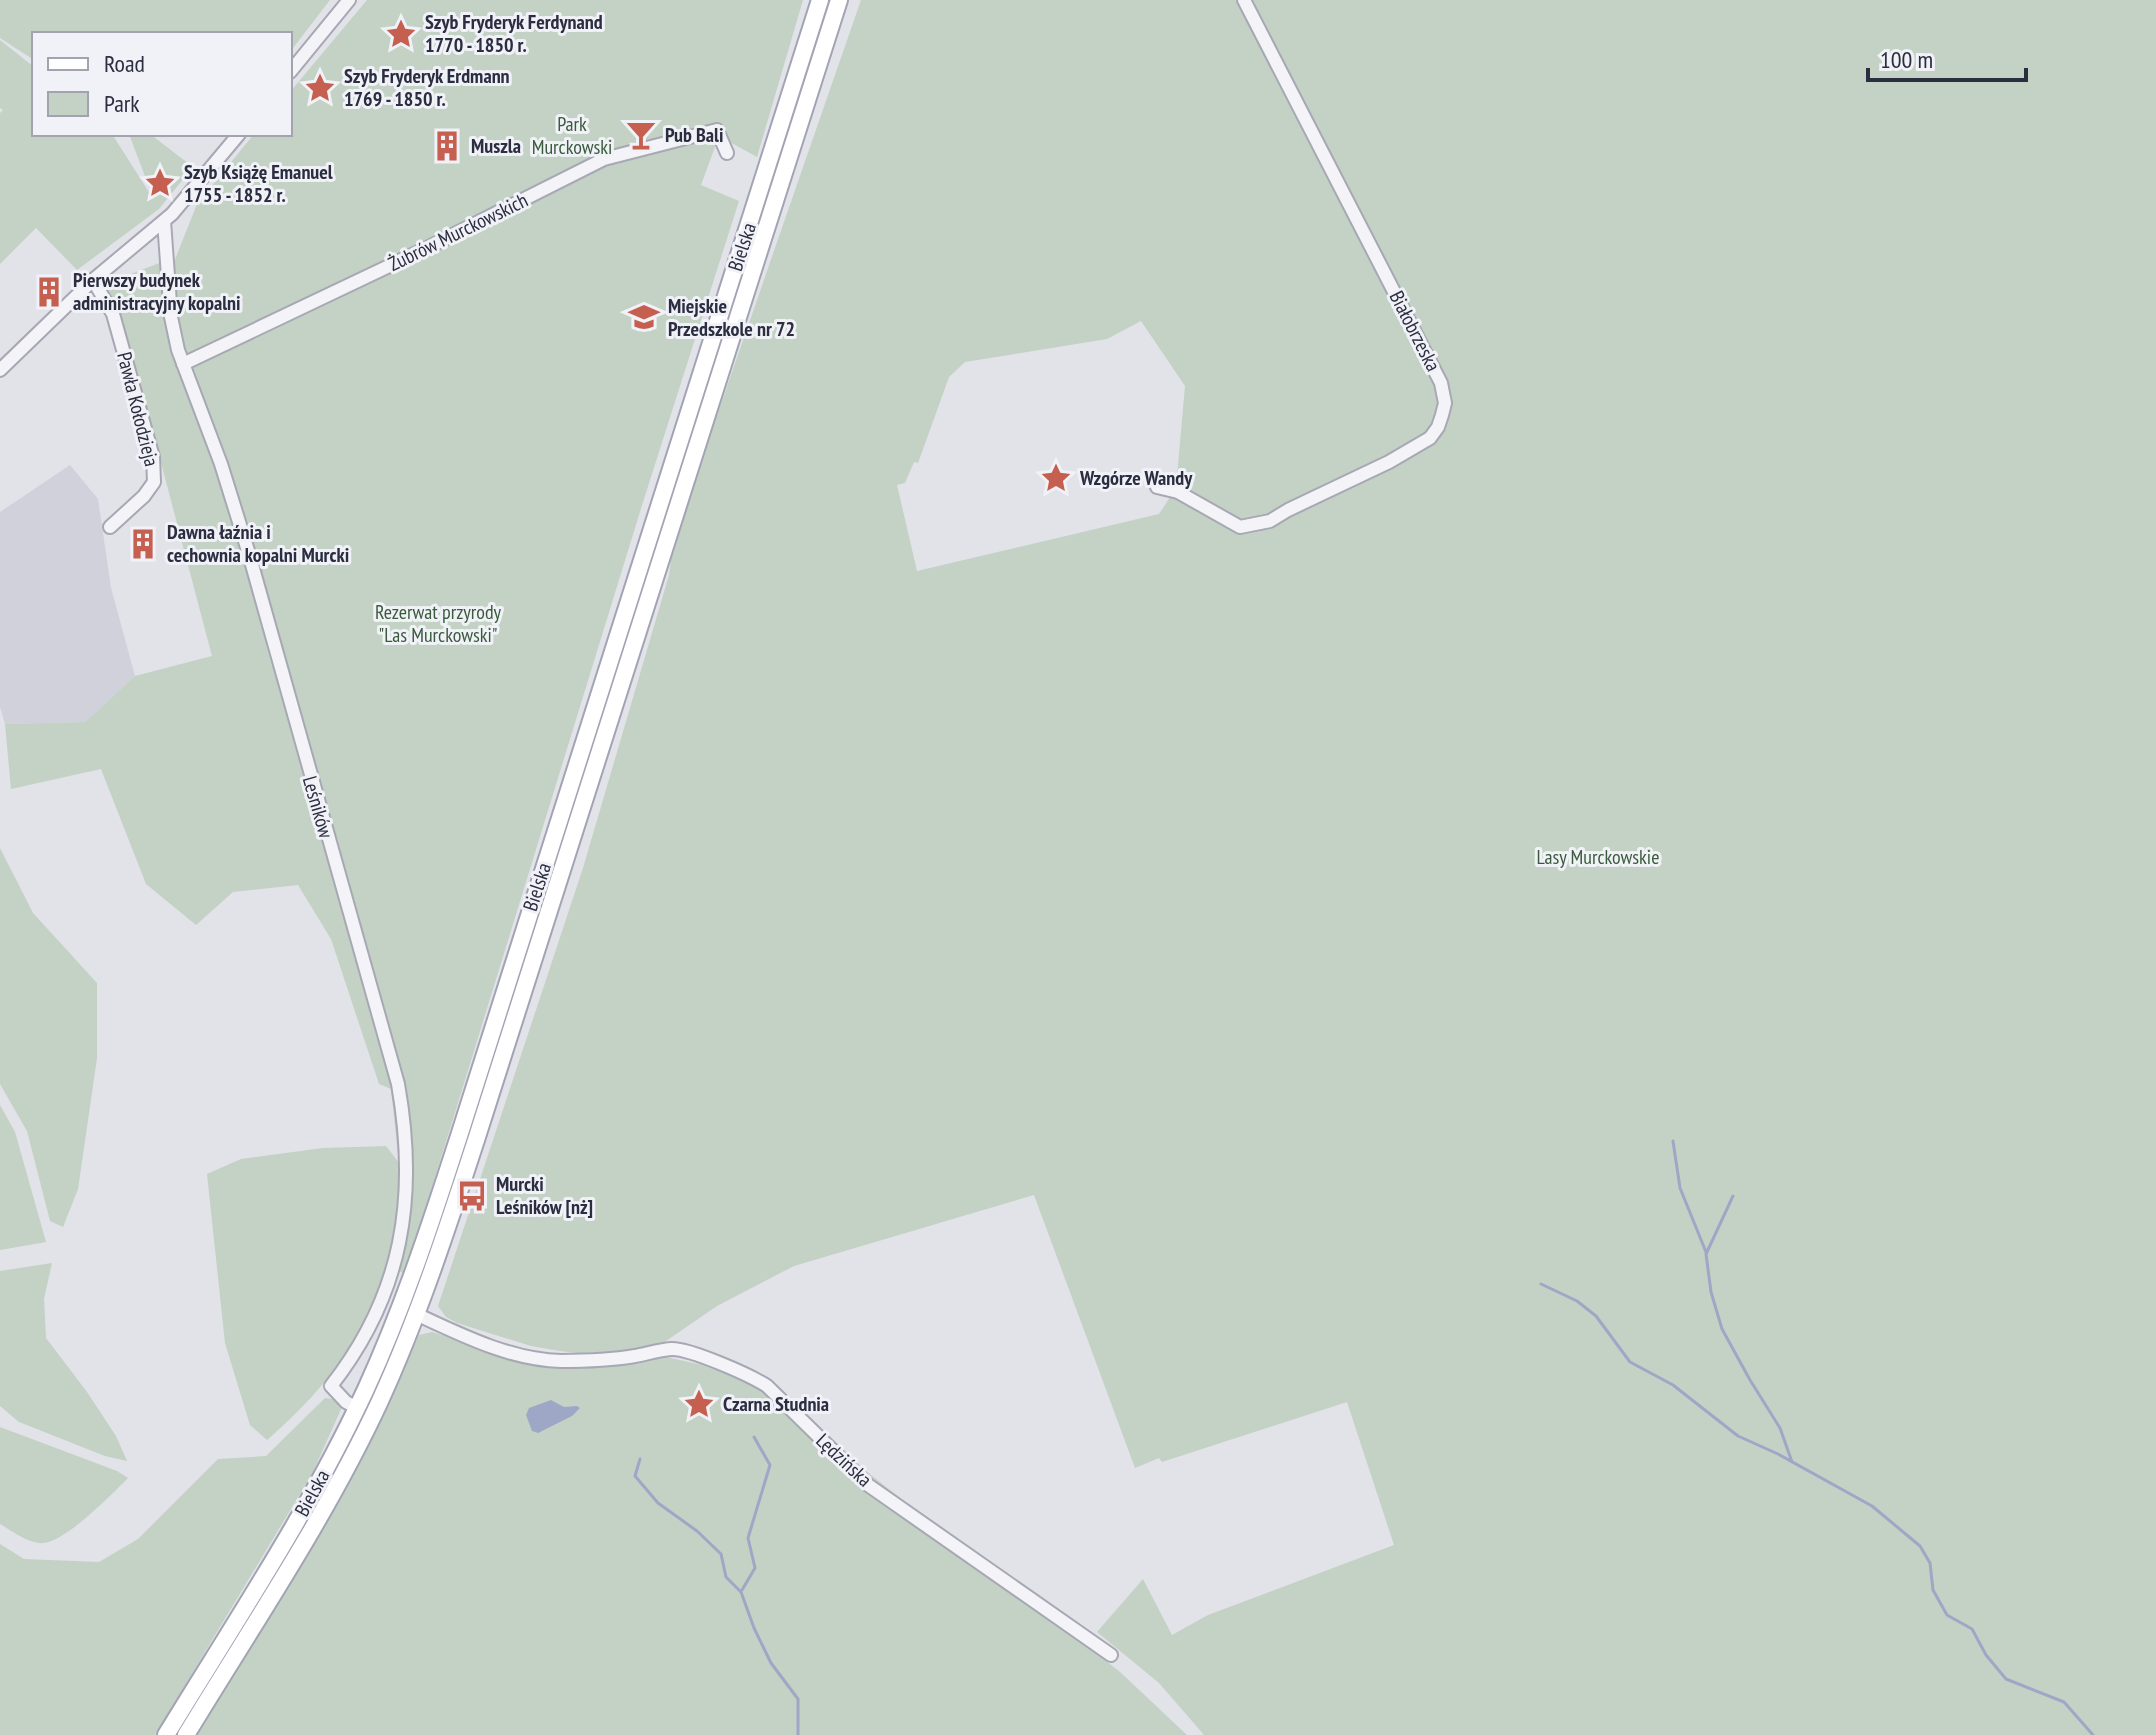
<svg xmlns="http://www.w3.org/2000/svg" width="2156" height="1735" viewBox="0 0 2156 1735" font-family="'PT Sans Narrow',sans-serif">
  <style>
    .built { fill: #d0d1db }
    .green { fill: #c3d2c4; fill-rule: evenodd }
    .water { fill: #9fa7c7 }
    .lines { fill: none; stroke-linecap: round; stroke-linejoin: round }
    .stream { stroke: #9fa7c7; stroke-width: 3 }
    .minor-casing { stroke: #a7a8b3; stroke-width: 16 }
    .major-casing { stroke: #a2a4b4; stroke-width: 20 }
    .minor { stroke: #f4f4f8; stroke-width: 12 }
    .major { stroke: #fff; stroke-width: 16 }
    .labels { text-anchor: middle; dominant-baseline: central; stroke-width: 6; stroke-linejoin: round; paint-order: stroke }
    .poi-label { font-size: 20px; font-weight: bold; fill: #2b2d40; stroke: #f1f2f7; text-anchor: start }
    .park-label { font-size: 20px; fill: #395b3c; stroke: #f1f2f7 }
    .street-label { font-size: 20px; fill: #2b2d40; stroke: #f1f2f7 }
  </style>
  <rect width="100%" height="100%" fill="#e2e2e9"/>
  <path class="built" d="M70,465L98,499L111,588L135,676L85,722L5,724L0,707V512Z"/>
  <path class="green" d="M0,0H330L290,52V34H34V60L0,38Z
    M367,0H803L757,157L719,136L701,185L739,201L643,502L417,1236L403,1273L397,1270L400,1226C390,1253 383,1283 371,1309C349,1360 308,1404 267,1440L250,1425L225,1343L207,1174L241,1159L323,1148L386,1146L399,1163L391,1089L379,1084L331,939L298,885L233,892L196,925L146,884L101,769L11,789L5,724L85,722L135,676L212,656L136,368L105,284L162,262L175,294L174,262L197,204L254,134H290V92Z
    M861,0H2156V1735H1204L1159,1683L1097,1632L1143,1579L1172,1635L1208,1615L1394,1545L1347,1402L1162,1462L1159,1458L1135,1468L1034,1195L794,1266L717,1306L663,1343L632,1351L577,1353L560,1351L531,1346L457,1323L446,1317L438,1306L583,868L669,575L673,542ZM1141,321L1185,386L1176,488L1159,514L917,571L897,485L905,483L914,462L918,463L949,377L965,362L1107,339Z
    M0,40L34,67V134H112L154,200L129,134H150L193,167L159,209L77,270L36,228L0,264V113L3,110L0,108Z
    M0,848L33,913L97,983V1058L78,1189L63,1227L50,1221L27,1131L0,1084Z
    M0,1105L15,1132L46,1242L0,1250Z
    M52,1263L44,1299L46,1338L87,1392L116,1436L127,1461L105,1456L19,1422L0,1406V1271Z
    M432,1332L536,1364L642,1360L662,1356L702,1365L761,1388L1120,1672L1187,1735H197C278,1603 356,1477 419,1335Z
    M325,1398L333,1399L342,1407L312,1474L155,1735H0V1544L24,1559L99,1562L138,1539L218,1459L266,1456Z
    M0,1427L117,1471L128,1478C112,1494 61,1547 39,1543C25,1541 12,1531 0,1524Z"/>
  <path class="water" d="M551,1400L564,1407L577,1406L580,1408L572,1416L538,1433L532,1431L526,1415L529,1408Z"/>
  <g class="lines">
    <path class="stream" d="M1673,1141L1680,1188L1706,1252
      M1733,1196L1706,1254L1711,1292L1722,1329L1750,1380L1780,1428L1792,1462
      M1541,1284L1577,1301L1596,1316L1630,1362L1673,1385L1738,1436L1778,1454L1872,1506L1920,1546L1930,1563L1933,1590L1947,1615L1972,1629L1986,1655L2006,1679L2064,1702L2093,1735
      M640,1459L635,1476L658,1503L697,1531L721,1554L726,1577L741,1592L754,1628L771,1663L798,1699V1735
      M742,1590L755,1568L748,1538L770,1465L754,1437"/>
    <g class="minor-casing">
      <path id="minor" d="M290,72L349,0
        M164,221L171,317L178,350L221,464L249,554L398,1084C418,1197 403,1294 331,1386L346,1402L357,1408
        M93,280L113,314L153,457L154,482L144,496L110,527
        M183,364L429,247L604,159L717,130L727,153
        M0,370L93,280L172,214L239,134
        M1157,487L1178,492L1240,527L1270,521L1288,510L1389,462L1430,438L1438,427L1442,415L1445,403L1441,383L1244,0
        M416,1314C461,1335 511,1360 561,1361C585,1361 611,1360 635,1356C646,1354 659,1350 671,1349C689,1348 750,1375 767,1386L868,1485L1111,1655"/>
    </g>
    <g class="major-casing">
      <path id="major" d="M166,1735C235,1622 310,1510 366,1389C404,1306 432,1220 460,1133L820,0
        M186,1735C252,1626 325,1519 379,1403C418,1318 447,1229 476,1140L839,0"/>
    </g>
    <use href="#minor" class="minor"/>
    <use href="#major" class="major"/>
  </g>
  <defs>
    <g id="sight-bare" transform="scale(2.4)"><path d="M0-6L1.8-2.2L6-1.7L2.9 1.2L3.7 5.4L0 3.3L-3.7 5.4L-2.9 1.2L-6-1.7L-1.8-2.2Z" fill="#c55f50" stroke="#f1f2f7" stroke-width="2.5" paint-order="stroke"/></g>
    <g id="bar-bare" transform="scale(2.4)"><path d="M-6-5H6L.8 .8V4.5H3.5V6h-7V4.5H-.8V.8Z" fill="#c55f50" stroke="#f1f2f7" stroke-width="2.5" paint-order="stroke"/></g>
    <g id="building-bare" transform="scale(2.4)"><path d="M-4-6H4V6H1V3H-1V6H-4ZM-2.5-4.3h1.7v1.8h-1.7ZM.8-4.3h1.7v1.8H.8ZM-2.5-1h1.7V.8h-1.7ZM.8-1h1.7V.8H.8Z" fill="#c55f50" stroke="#f1f2f7" stroke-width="2.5" paint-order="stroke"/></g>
    <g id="school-bare" transform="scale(2.4)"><path d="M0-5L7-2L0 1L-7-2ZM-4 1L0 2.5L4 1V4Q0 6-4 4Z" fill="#c55f50" stroke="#f1f2f7" stroke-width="2.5" paint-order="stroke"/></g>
    <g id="bus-bare" transform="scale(2.4)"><path d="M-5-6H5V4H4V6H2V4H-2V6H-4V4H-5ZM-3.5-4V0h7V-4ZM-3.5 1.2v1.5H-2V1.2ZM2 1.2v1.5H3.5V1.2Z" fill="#c55f50" stroke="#f1f2f7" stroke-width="2.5" paint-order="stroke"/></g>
  </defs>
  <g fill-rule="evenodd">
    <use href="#sight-bare" x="401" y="34"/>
    <use href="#sight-bare" x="320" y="88"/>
    <use href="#bar-bare" x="641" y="135"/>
    <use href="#building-bare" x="447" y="146"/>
    <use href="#sight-bare" x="160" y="183"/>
    <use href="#building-bare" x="49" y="292"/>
    <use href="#school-bare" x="644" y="317"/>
    <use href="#sight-bare" x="1056" y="478"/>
    <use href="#building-bare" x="143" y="544"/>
    <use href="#bus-bare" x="472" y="1196"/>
    <use href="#sight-bare" x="699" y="1404"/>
  </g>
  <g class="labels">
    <g class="poi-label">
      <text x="425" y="22">Szyb Fryderyk Ferdynand<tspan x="425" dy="23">1770 - 1850 r.</tspan></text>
      <text x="344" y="76">Szyb Fryderyk Erdmann<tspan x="344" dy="23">1769 - 1850 r.</tspan></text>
      <text x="665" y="135">Pub Bali</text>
      <text x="471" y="146">Muszla</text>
      <text x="184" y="172">Szyb Książę Emanuel<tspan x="184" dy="23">1755 - 1852 r.</tspan></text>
      <text x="73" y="280">Pierwszy budynek<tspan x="73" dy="23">administracyjny kopalni</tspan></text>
      <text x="668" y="306">Miejskie<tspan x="668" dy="23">Przedszkole nr 72</tspan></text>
      <text x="1080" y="478">Wzgórze Wandy</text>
      <text x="167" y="532">Dawna łaźnia i<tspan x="167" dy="23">cechownia kopalni Murcki</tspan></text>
      <text x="496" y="1184">Murcki<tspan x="496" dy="23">Leśników [nż]</tspan></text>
      <text x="723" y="1404">Czarna Studnia</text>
    </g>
    <g class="park-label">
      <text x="572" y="124">Park<tspan x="572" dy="23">Murckowski</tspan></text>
      <text x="438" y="612">Rezerwat przyrody<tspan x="438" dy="23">"Las Murckowski"</tspan></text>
      <text x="1598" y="857">Lasy Murckowskie</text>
    </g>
    <g class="street-label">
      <text transform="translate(458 232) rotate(-26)">Żubrów Murckowskich</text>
      <text transform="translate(742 247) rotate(-72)">Bielska</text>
      <text transform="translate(1415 331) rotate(63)">Białobrzeska</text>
      <text transform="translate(138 409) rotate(76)">Pawła Kołodzieja</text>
      <text transform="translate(318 807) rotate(74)">Leśników</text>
      <text transform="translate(537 887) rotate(-72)">Bielska</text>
      <text transform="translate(844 1460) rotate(43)">Lędzińska</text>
      <text transform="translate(312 1493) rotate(-61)">Bielska</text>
    </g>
  </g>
  <rect x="32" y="32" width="260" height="104" fill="#f1f2f7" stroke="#a2a3ae" stroke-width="2"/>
  <rect x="48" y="58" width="40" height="12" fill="#ffffff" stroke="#a2a3ae" stroke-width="2"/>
  <text x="104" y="72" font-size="24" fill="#2b2d40">Road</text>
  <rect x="48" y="92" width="40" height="24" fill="#c3d2c4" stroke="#a2a3ae" stroke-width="2"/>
  <text x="104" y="112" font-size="24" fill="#2b2d40">Park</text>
  <path d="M1868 68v12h158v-12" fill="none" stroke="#2b2d40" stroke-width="4"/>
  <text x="1880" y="68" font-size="24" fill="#2b2d40" stroke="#f1f2f7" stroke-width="6" paint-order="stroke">100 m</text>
</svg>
